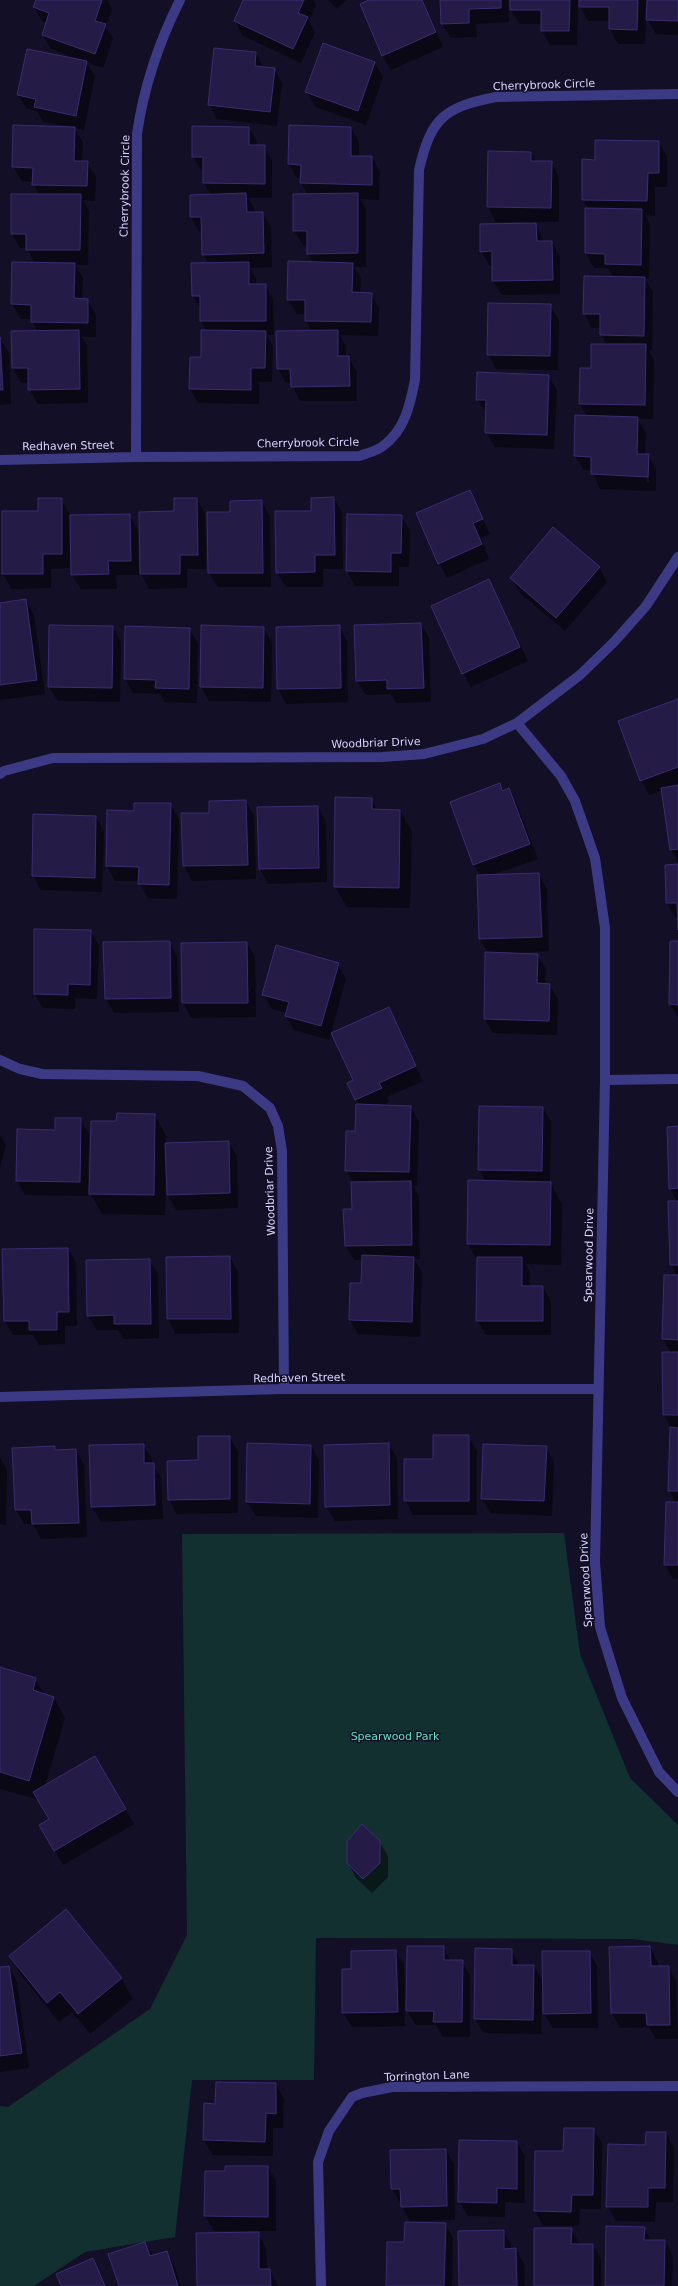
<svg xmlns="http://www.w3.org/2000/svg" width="678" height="2286" viewBox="0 0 678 2286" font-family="'DejaVu Sans',sans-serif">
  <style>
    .green { fill: #12302f }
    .shadow { fill: #0007; fill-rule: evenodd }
    .building { fill: #241b47; stroke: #3b2d73 }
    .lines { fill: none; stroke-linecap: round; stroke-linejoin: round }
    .street { stroke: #3d3a85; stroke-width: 10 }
    .labels { text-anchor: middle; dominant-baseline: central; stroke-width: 3; stroke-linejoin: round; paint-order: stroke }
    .street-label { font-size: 11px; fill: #d9d4ff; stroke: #130f26 }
    .park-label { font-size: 11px; fill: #5fe0c0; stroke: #130f26 }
  </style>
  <rect width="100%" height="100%" fill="#130f26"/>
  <path class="green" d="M564,1533L580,1654L630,1778L678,1825V1945L633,1939L316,1938L314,2080H192L175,2237L85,2252L34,2286H0V2106L8,2107L150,2009L187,1935L182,1534Z"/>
  <path class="shadow" d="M37,0H107L112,9L106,27L113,39L103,68L86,62L95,76L84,130L74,128L83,142L82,162H87L96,177L95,201L83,200L89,210L88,265H75L83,278L82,300H87L96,314V337H82L87,345L88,403L38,404L29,389V382L21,383L13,368L12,332L37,331L32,319H21L12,304L34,263L27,248H20L12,234L39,195L33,182L22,181L13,167L66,126L43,122L37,111L27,109L18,95L77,59L51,49L43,35L47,23L43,22L34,7Z
    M245,0H313L316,5L309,21L315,32L301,63L243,36L235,21Z
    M328,0H346L337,9Z
    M371,0H423L443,47L391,70L382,55Z
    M441,0H508L509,22L476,24L477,37L451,38L442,24Z
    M511,0H678V35L656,34L646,17L645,44H618L610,29V21H588L578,3L577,45H550L542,31V24H520L511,10Z
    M256,53L264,68L274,69L282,83L277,126L217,119L209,104Z
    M374,62L383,77L366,125L315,107L307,92Z
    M249,128L257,142V146H264L272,160V198H248L254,208V213H262L271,227L272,267L250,268L256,278V285H265L273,299L274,335H267L273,346L272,382H259V404L198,403L190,389L202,358L206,331L201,321V310L193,296L209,264L203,254V231H199L191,217L211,195L204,183V171H202L193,157Z
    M351,128L359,142V157H372L380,172L379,200L360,199L366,209V267H354L361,278L360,293L371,294L379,308L378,336L340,335L346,346V357H348L357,372V401H300L291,383H286L278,369L312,332L306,320V314H297L288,299L313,263L308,254V245H303L294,231L308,195L301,183L302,178H297L289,164Z
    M659,142L667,157V187H655V216L645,215L650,224L649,279H645L653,292L652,350H648L654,360L653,419H638L646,433L645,455H648L656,470V491L600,489L592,471L584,470L575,456L587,416L580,404L581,369H592L607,345L601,334V328H592L584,313L614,278L608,268H594L586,253V209H588L583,200V160L596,161ZM647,468H649V482H647Z
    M489,152L531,153L536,162H551L559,177V222H535L544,242H552L560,256V294L502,295L493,281V266H490L481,251L528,222H496L488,207Z
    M550,305L559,320L558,370L496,369L488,354Z
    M0,338L9,353L11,404L0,405Z
    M548,376L557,390L554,449L495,447L486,432L487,414L477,399Z
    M470,491L490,534L481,538L489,559L447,578L439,563Z
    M334,498L342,513L343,569H323V587H286L277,573L312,512Z
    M61,499L69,513L70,568L51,569V588L12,589L3,574V512H39Z
    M197,499L205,513L206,569H187V588L149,589L141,574L140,513L175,512Z
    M261,501L270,516L271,587H218L209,573L231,513Z
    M129,515L138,530L139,575H116L117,589H81L72,575Z
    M348,515L401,516L410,530L409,567H399V586H355L347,571Z
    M599,567L607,582L565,631L520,593L511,578Z
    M488,580L528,661L471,687L463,673Z
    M26,600L34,615L45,694L0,700V604Z
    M421,624L429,638L431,702L396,703L391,694L366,695L357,681Z
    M339,626L347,641L348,702L286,704L278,689L277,628Z
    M113,627L121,642L120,702L58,701L49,687Z
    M263,628L272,642L271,702L209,701L201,687Z
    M189,629L198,643L197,703L165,702L160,694L133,693L125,679Z
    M678,700V784L672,786H678V862L671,850L663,790L649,795L641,780Z
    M499,785L503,791L509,789L517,804L538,859L492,875L539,874L547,889L549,951L517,953V954L537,955L546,969L545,985H550L558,999L557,1035L493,1033L485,1019L488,953L480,939L478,876H481L474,865Z
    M371,799L378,811H400L412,831L410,908L347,907L335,887Z
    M246,801L254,816L256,879L192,881L184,866L182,814H210Z
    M170,804L179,819L177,899L148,898L139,881H115L107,866L108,811L135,812Z
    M318,807L326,822L327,882L268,884L260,869L258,808Z
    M96,817L104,831L102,892L41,890L33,876Z
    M678,865V917H675L667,903Z
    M90,931L99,945L97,999L75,998V1009L43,1008L35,994Z
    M169,942L177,956L179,1012L114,1013L106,999Z
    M678,942V1018L670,1004Z
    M247,943L255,957L256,1017L191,1018L183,1003L182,944Z
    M338,964L346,979L329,1040L294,1030L286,1016L287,1013L272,1009L263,994Z
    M388,1008L423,1081L387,1097L389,1102L381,1106L411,1107L419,1122L417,1186H413L419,1196L420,1259H414L422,1272L420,1337L358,1334L350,1320L362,1284L363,1260H354L346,1246L353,1210V1183L346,1170L356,1132L359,1105L348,1083L354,1080Z
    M543,1108L551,1122L550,1182L562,1204L561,1265L525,1264L530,1272V1287H543L551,1302V1335H486L477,1320L478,1262L468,1243L486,1182L479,1169Z
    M155,1115L166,1136V1144L228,1142L237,1156L238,1208L176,1210L168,1195L167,1180H166L165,1215L102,1214L90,1193Z
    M80,1119L89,1134L88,1196L25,1195L17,1181Z
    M678,1127V1579H673L665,1565L676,1503L669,1490L672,1429L664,1415L671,1353L663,1339L665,1276H677L671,1265L677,1202L670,1188Z
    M0,1135L6,1145L0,1167Z
    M68,1249L76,1263L77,1326H65V1344L39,1345L33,1335H13L5,1321Z
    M230,1257L238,1272L239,1333L176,1334L168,1319L167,1258Z
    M149,1260L158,1274L159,1338L123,1339L118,1330H97L88,1316Z
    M468,1436L477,1451V1515H413L405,1500L434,1460Z
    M229,1437L238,1451V1513L177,1514L169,1499Z
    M388,1444L397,1458L398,1519L335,1521L326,1506Z
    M143,1445L152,1459V1464L161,1478L163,1519L101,1522L92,1507L90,1446Z
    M311,1446L319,1460L318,1518L256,1516L247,1502Z
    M55,1447L57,1451L76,1450L84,1465L87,1537L41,1539L33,1524H24L16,1510Z
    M546,1447L554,1462L552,1516L490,1513L482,1499Z
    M0,1458L7,1470L6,1525L0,1524Z
    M0,1669L35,1679L45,1695L54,1698L65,1718L45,1786L95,1757L134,1824L63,1865L41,1826L50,1820L39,1800L0,1789Z
    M379,1841L388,1856V1877L372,1893L356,1878L348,1863Z
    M443,1947L451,1961H462L470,1975V2037H443L436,2025H416L407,2011Z
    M650,1947L658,1962V1967H668L676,1981L678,2039H656L649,2027L620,2028L612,2013L610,1948Z
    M511,1950L520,1966H534L544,1983L589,1952L597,1966L598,2028H553L544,2014V1990H542L541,2034L484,2033L475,2019Z
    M396,1951L404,1965L405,2026L352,2027L343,2013L352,1970Z
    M10,1956L121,1978L133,1999L90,2034L72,2012L59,2022L22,1976Z
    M9,1967L17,1982L29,2068L0,2072V1968Z
    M276,2084L284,2099L283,2128H273V2156L213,2155L204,2140L205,2104L216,2105Z
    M593,2129L602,2143L601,2209H580L579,2226H543L535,2211L564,2152Z
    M666,2133L674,2148L673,2202H656L655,2222L616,2221L607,2206L646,2146Z
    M517,2142L525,2157V2203L505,2202V2217L468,2216L459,2202Z
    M446,2150L454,2164L455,2220L410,2221L392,2188Z
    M268,2167L276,2181V2231H214L205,2216L206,2172H226Z
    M445,2224L453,2238L452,2286H387L405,2244Z
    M644,2228L652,2241H665L673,2256L672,2286H606Z
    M571,2229L580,2245H593L601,2259V2286H535Z
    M503,2231L511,2245V2250L516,2249L524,2264L525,2286H460Z
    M258,2233L266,2248L267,2270H270L278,2286H198Z
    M145,2243L153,2256L166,2252L175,2267L181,2286H120Z
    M93,2259L106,2286H62Z"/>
  <path class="building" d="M36,0H102L95,21L106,24L95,54L42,35L49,13L33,7Z
    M243,0H304L298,13L308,17L293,49L234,21Z
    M369,0H422L436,32L382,56L360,4Z
    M440,0H501V8L469,9V23L441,24Z
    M510,0H570L569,31H541V10H510Z
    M579,0H638L637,30L609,29V7H579Z
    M647,0H678V21L646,20Z
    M323,43L375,62L358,111L305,92Z
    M214,48L256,52L255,66L275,68L270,112L208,105Z
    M27,49L87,61L76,116L34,107L36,99L17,95Z
    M13,125L75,127L74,161H88L87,186L32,185L33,168L12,167Z
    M289,125L351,127V156H372V185L300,183L301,165L288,164Z
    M192,126L249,127V145H265V184L203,183V157H192Z
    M595,140L659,141V173H648L647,201L582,200V159L595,160Z
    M488,151L531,152V161H552L551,208L487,207Z
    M246,193L247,212H263L264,253L202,255L201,217H190V195Z
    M358,193V253L307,254V231H293V194Z
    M11,194H81L80,250H26V234H11Z
    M585,208L642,209L641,265L605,264V254L585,253Z
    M536,223L537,241H552L553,280L492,281V251L480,252V224Z
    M288,261L353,263L352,292L372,293L371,322L305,321V300H287Z
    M12,262L75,263L74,298L88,299V323L31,322V305L11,304Z
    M249,262V284H266V321H200V296H192L191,263Z
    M584,276L645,277L644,336L600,335V314H583Z
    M488,303L551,304L550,356L487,355Z
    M79,330L80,389L28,390V368H12L11,331Z
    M201,330L266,331L265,368H251V390L189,389L190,357H201Z
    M338,330V356H349L350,386L291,387L290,369H277L276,331Z
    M0,337L3,390H0Z
    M591,344H646L645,405L579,404L580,368H591Z
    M477,372L549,375L547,435L485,433L486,400H476Z
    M575,415L638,417L637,454H649L648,477L591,474V457L574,456Z
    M470,490L483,519L473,523L482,544L438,564L416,513Z
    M334,497L335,555H315V572L276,573L275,511H311V498Z
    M38,498H62V554H43V574H2V511H38Z
    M174,498H197L198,555H180V574H140L139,512L174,511Z
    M262,500L263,573H208L207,512H230V501Z
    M130,514L131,561H108L109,574L71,575L70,515Z
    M347,514L402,515L401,553H391V572L346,571Z
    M553,527L600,567L556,618L510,578Z
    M489,579L520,647L462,674L431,606Z
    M26,599L37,680L0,685V603Z
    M421,623L424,688L387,689V680L356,681L354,625Z
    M49,625L113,626L112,688L48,687Z
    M201,625L264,627L263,688L200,687Z
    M340,625L341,688L277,689L276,627Z
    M125,626L190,628L189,689L155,688L156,680L124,679Z
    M678,699V767L640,781L618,721Z
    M500,783L502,791L509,788L530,844L473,865L450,802Z
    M678,785V849L670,850L661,788Z
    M335,797L372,798V809L400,810L399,888L334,887Z
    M246,800L248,865L183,866L181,813H209V801Z
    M134,803H171L169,885L138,884L139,867L106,866L107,810L134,811Z
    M318,806L319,868L259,869L257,807Z
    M33,814L96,816L95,878L32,876Z
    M678,864V930L677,903H666L665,865Z
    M539,873L542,937L479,939L477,875Z
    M34,929L91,930L90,985L68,984V995L34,994Z
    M170,941L171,998L105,999L103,942Z
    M670,941H678V1005L669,1004Z
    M247,942L248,1003H182L181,943Z
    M276,945L339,963L321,1026L285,1016L289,1002L262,995Z
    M485,952L538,954L537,983L550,984L549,1021L484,1019Z
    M389,1007L416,1066L379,1083L382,1088L355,1100L347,1083L353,1080L331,1033Z
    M356,1104L411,1106L409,1172L345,1171L346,1131H355Z
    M479,1106L543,1107L542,1171L478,1170Z
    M117,1113L155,1114L154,1195L89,1194L91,1121H116Z
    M55,1118H81L80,1182L16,1181L17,1129L55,1130Z
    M678,1126V1188L669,1189L667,1127Z
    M229,1141L230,1193L167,1195L165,1143Z
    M468,1180L551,1182L550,1245L467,1244Z
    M411,1181L412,1245L345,1246L343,1209H352L351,1182Z
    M668,1201H678V1265H670Z
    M68,1248L69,1312H57V1330H29V1321H4L2,1249Z
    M362,1255L414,1257L412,1322L349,1320L350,1283H361Z
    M230,1256L231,1319H167L166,1257Z
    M477,1257H522V1286H543V1321H476Z
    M150,1259L151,1324H114V1315L87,1316L86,1260Z
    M664,1275H678V1340L662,1339Z
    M662,1352H678V1415H663Z
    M670,1427L678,1428V1491H668Z
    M433,1435H469V1501H404V1459H433Z
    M198,1436H230V1499L168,1500L167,1461L198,1460Z
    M247,1443L311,1445L310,1504L246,1502Z
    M389,1443L390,1505L325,1507L324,1445Z
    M144,1444V1463H154L155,1505L91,1507L89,1445Z
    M483,1444L547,1446L544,1501L481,1499Z
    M55,1446V1450L76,1449L79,1523L32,1524L31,1510H15L12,1448Z
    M666,1502H678V1565H664Z
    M0,1667L36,1678L33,1690L54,1697L29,1781L0,1772Z
    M95,1756L126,1809L54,1851L39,1825L49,1819L33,1792Z
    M362,1824L380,1841V1863L363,1879L347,1863V1841Z
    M66,1909L122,1978L78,2014L60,1992L47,2003L9,1956Z
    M407,1946H444V1960H463L462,2022H433L434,2011H406Z
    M650,1946L651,1966H669L670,2025H647L646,2013H611L609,1947Z
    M475,1948L512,1949V1965H534L533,2020L474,2019Z
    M396,1950L398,2012L342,2013V1969H351V1951Z
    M542,1951H590L591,2013L543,2014Z
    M9,1966L22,2053L0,2056V1967Z
    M216,2082L276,2083V2114L266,2113L265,2142L203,2140L204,2103L215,2104Z
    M564,2128H594L593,2195H572L571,2212L534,2211L535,2151H563Z
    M646,2132H666L665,2188H648V2207H606L608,2144L645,2145Z
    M459,2140L517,2141V2189L497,2188V2203L458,2202Z
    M446,2149L447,2206L401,2207L400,2189H391L390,2150Z
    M225,2166H268V2217L204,2216L205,2171H225Z
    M405,2222L446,2223L444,2286H386L387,2242H404Z
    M606,2226L645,2227L644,2240H665L664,2286H605Z
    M534,2228H572L571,2244H593V2286H534Z
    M504,2230V2249L516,2248L517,2286H459L458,2231Z
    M259,2232V2269H270L271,2286H197L196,2233Z
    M145,2242L150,2256L167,2251L178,2286H119L108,2254Z
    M93,2258L105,2286H61L56,2274Z"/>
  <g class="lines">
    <path class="street" d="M180,0C158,44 144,85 137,134L136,457L360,456C367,453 377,451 383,446C405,430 410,405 415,380L419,170C431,118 444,107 496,97L678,94
      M0,460L136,457
      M517,723L561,776L575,801L595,858L605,928V1080L595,1562L600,1627L622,1698L659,1772L678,1792
      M0,774L4,771L53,758L382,757L424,754L483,739L517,723L580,675L614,642L646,606L678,557
      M0,1060L20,1069L42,1074L198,1076L243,1086L270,1108L278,1126L282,1151L284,1389
      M605,1080L678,1079
      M0,1397L284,1389H598
      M321,2286L318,2162L329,2131L352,2097L362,2093L392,2087L678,2086"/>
  </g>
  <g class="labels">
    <g class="street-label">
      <text transform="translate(544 85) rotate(-2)">Cherrybrook Circle</text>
      <text transform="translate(125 186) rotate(-89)">Cherrybrook Circle</text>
      <text transform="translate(308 443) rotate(-1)">Cherrybrook Circle</text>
      <text transform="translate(68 446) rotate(-1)">Redhaven Street</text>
      <text transform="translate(376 743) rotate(-2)">Woodbriar Drive</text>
      <text transform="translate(270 1191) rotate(-92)">Woodbriar Drive</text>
      <text transform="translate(589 1255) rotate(-89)">Spearwood Drive</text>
      <text transform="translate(299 1378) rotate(-1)">Redhaven Street</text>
      <text transform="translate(586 1580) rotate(-93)">Spearwood Drive</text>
      <text transform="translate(427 2076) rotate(-2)">Torrington Lane</text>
    </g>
    <g class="park-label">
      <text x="395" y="1736">Spearwood Park</text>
    </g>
  </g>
</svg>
